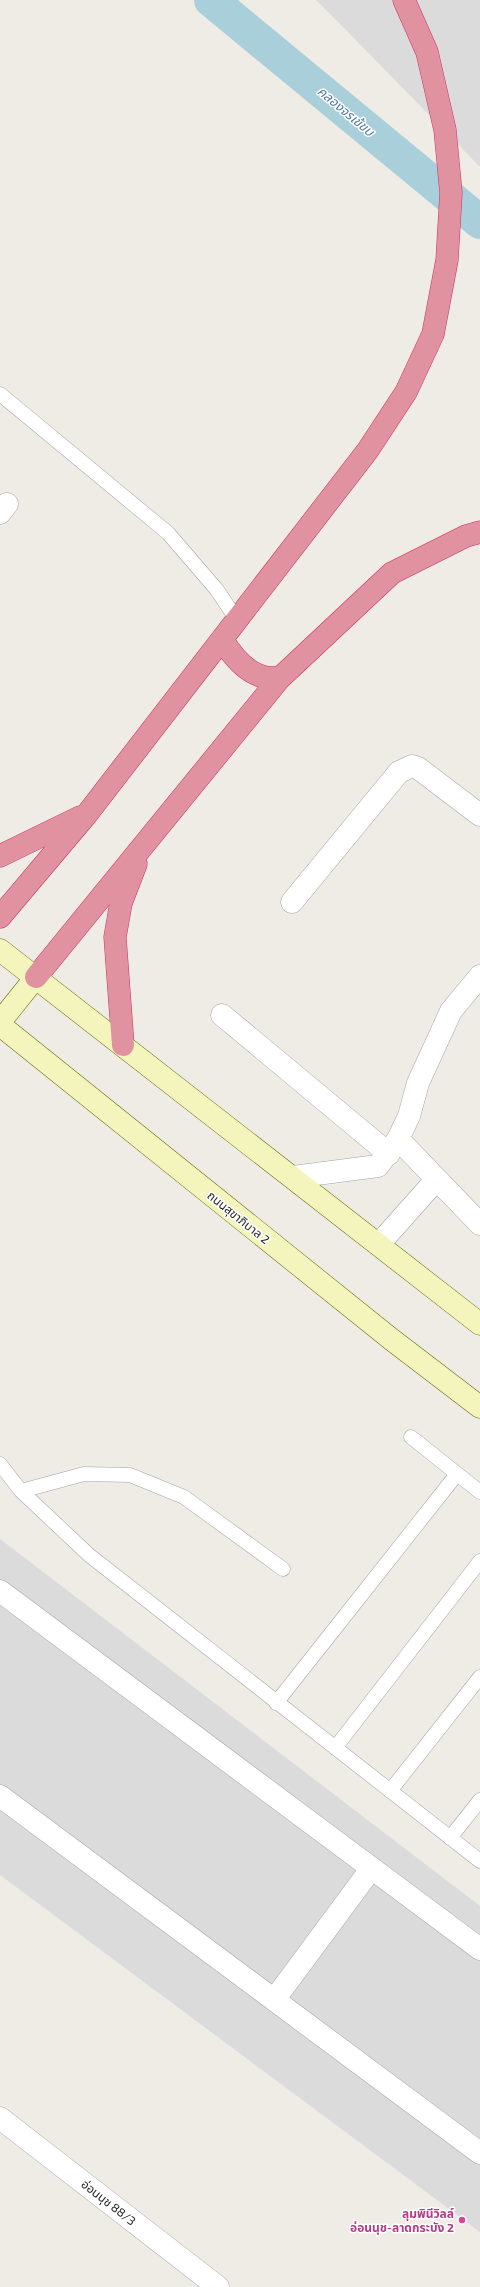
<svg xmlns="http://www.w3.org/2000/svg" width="480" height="2287" viewBox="0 0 480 2287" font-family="'Exo 2','Noto Sans Thai',sans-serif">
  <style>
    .residential { fill: #dcdbdb }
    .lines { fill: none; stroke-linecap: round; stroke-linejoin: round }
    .canal { stroke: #a8cfda; stroke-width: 34 }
    .lane-casing { stroke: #a5a5a5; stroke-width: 15 }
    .street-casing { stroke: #a5a5a5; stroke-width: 23 }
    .secondary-casing { stroke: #656f0c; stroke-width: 23 }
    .highway-casing { stroke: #cf2f67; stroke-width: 23 }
    .lane { stroke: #fff; stroke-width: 14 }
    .street { stroke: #fff; stroke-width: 22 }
    .secondary { stroke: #f3f5bc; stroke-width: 22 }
    .highway { stroke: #e192a1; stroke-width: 22 }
    .hotel-dot { fill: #d1479c; stroke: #fff; stroke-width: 1.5 }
    .labels { text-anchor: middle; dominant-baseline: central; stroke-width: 3; stroke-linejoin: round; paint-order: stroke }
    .street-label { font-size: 12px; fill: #1e1e1e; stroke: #fff }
    .hotel-label { font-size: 12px; font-weight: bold; fill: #b23c85; stroke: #fff; text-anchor: end }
    .water-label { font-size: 13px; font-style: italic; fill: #4e78a0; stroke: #fff }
  </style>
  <rect width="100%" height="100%" fill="#efebe5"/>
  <path class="residential" d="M316,0H480V167L345,29Z
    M0,1539L480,1906V2232L0,1875Z"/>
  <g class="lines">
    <path class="canal" d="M211,0L480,222"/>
    <g class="lane-casing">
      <path id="lane" d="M0,394L168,533L217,590L237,620
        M411,1437L480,1492
        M0,1464L21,1491L89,1555L480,1861
        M21,1491L84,1474L130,1475L184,1497L283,1569
        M276,1703L457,1474
        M335,1748L480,1561
        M390,1791L480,1677
        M450,1838L480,1800"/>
    </g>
    <g class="street-casing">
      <path id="street" d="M0,513L7,504
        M292,902L399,772L412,766L418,768L480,815
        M222,1015L389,1154
        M398,1139L480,1224
        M293,1177L378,1166L398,1139L409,1116L418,1083L451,1011L480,976
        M379,1244L436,1180
        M0,1591L480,1949
        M0,1796L480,2153
        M274,2000L371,1869
        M0,2118L218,2287"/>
    </g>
    <g class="secondary-casing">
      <path id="secondary" d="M0,950L480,1324
        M0,1022L36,977
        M0,1025L391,1339L480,1407"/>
    </g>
    <g class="highway-casing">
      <path id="highway" d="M222,639C231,654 243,670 261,676C266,678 274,678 280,678
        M0,856L80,817
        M0,917L87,814L368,450L406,392L433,334L447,260L451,193L445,130L427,52L404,0
        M36,977L280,678L392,573L466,536L480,532
        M123,1045L115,937L121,903L136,864"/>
    </g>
    <use href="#lane" class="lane"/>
    <use href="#street" class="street"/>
    <use href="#secondary" class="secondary"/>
    <use href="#highway" class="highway"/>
  </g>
  <circle class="hotel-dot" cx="462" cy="2220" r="4"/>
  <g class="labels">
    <g class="street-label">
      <text transform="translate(239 1217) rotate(39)">ถนนสุขาภิบาล 2</text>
      <text transform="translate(109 2202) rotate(38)">อ่อนนุช 88/3</text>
    </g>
    <g class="hotel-label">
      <text x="454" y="2213">ลุมพินีวิลล์<tspan x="454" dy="14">อ่อนนุช-ลาดกระบัง 2</tspan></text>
    </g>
    <g class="water-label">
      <text transform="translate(346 111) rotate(40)">คลองจรเข้ขบ</text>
    </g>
  </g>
</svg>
